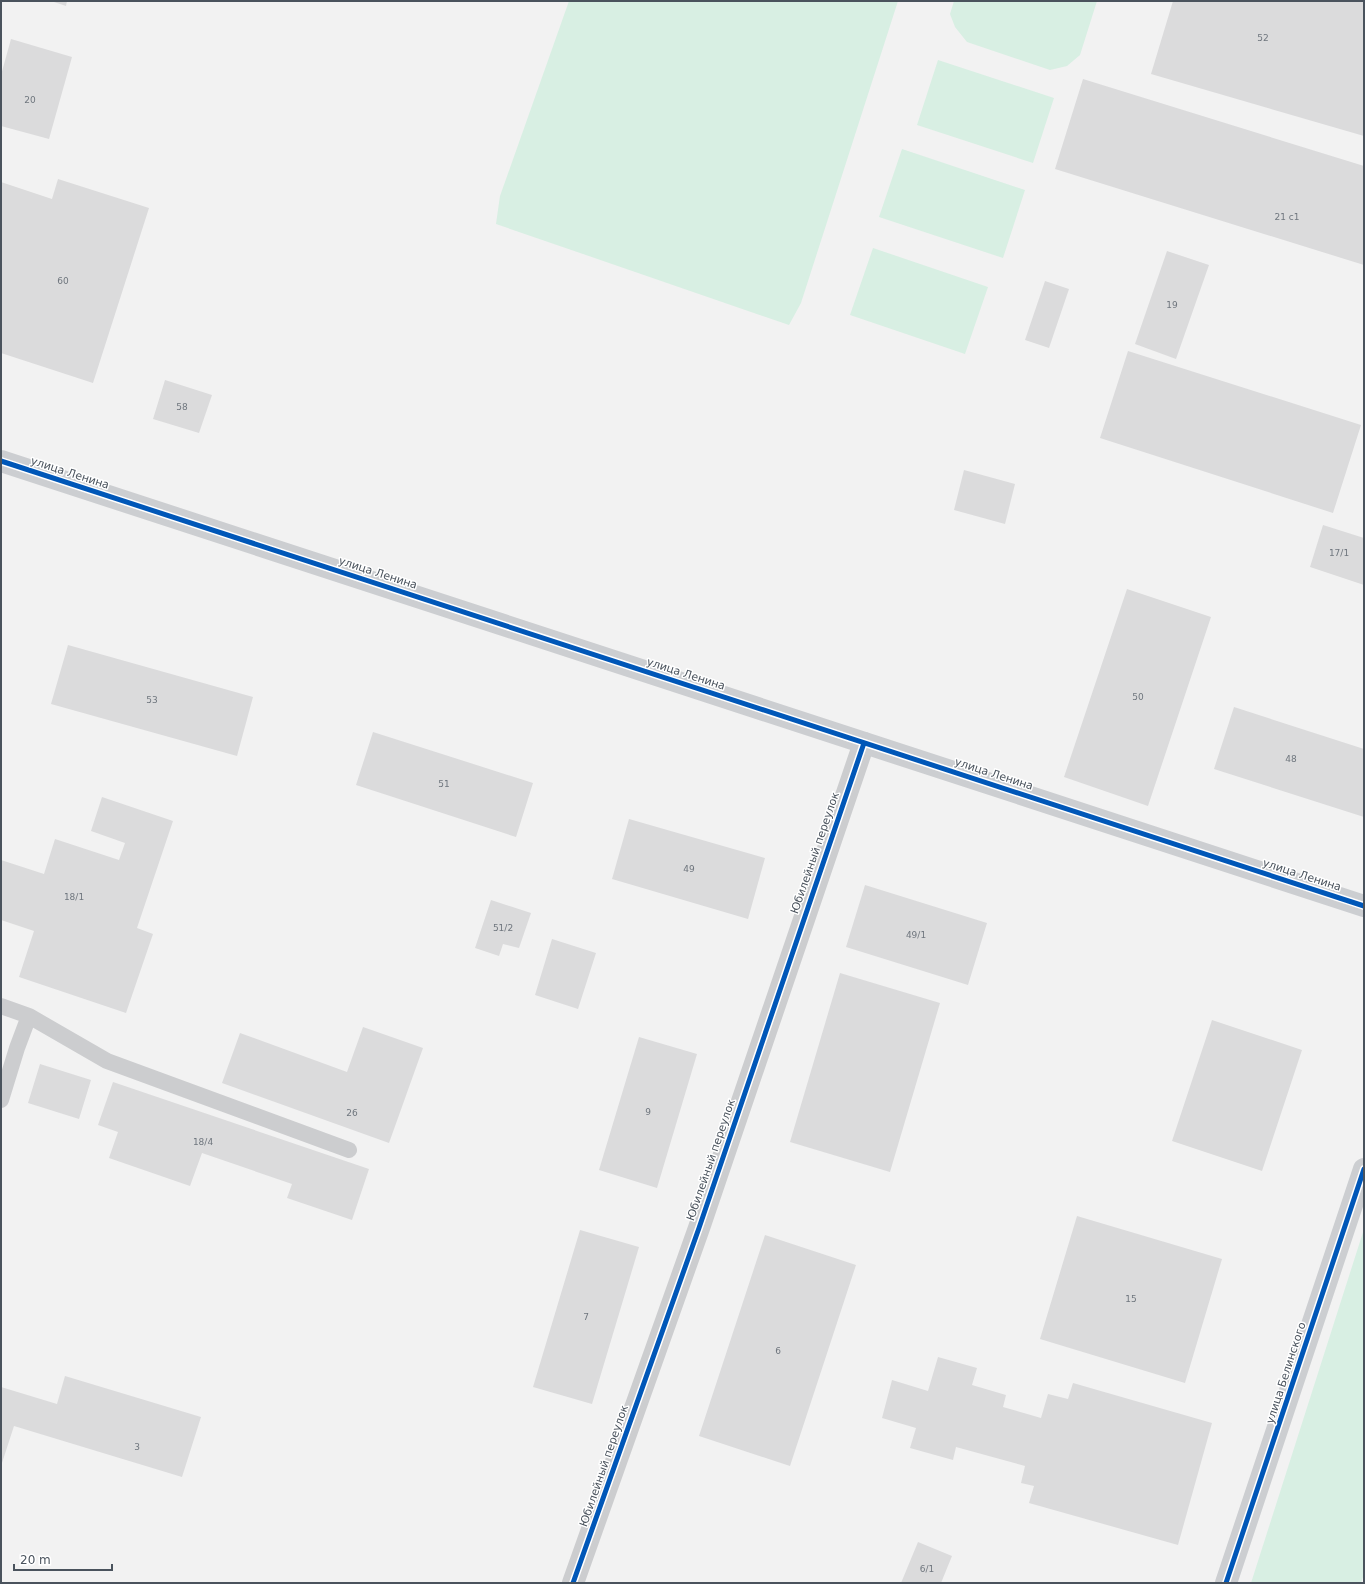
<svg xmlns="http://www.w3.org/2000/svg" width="1365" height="1584" viewBox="0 0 1365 1584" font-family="'DejaVu Sans',sans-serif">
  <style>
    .green { fill: #d8efe3 }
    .building { fill: #dbdbdc }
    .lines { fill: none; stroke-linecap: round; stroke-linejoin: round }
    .lane { stroke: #cccdcf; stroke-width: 16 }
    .street { stroke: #cccdcf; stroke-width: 22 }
    .secondary { stroke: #ccced1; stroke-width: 22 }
    .cycleway-casing { stroke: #fff; stroke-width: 8 }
    .cycleway { stroke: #0057b8; stroke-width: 5 }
    .labels { text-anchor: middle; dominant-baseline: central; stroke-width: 3; stroke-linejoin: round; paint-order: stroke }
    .number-label { font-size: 9px; fill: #6f767e }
    .street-label { font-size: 11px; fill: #4a535d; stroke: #fff }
  </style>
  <rect width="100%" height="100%" fill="#f2f2f2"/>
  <path class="green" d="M569,1H898L801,303L789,325L496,224L500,196Z
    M954,1H1097L1080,55L1067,66L1050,70L967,42L955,27L950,14Z
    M938,60L1054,98L1033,163L917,125Z
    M902,149L1025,190L1003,258L879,217Z
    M873,248L988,287L965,354L850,315Z
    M1364,1229V1574L1361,1583H1251Z"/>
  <path class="building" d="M51,1H67L66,6Z
    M1173,1H1364V136L1151,74Z
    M11,39L72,57L49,139L1,126V75Z
    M1083,79L1364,166V265L1055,169Z
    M58,179L149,208L93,383L1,353V182L52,199Z
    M1167,251L1209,265L1176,359L1135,344Z
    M1045,281L1069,289L1049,348L1025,340Z
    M1128,351L1361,425L1333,513L1100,438Z
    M165,380L212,395L199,433L153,419Z
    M964,470L1015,484L1005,524L954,510Z
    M1323,525L1364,538V585L1310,567Z
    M1127,589L1211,617L1148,806L1064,777Z
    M68,645L253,697L237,756L51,704Z
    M1234,707L1364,749V817L1214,769Z
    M373,732L533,783L516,837L356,785Z
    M102,797L173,821L137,928L153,934L126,1013L19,977L34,931L1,920V860L44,874L55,839L119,860L125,843L91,831Z
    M629,819L765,858L748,919L612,879Z
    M865,885L987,923L968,985L846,947Z
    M491,900L531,913L519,948L503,944L499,956L475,948Z
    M552,939L596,953L578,1009L535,995Z
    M840,973L940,1003L890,1172L790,1142Z
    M1212,1020L1302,1050L1262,1171L1172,1141Z
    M363,1027L423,1048L389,1143L222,1083L240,1033L347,1072Z
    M639,1037L697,1054L657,1188L599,1170Z
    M40,1064L91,1080L79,1119L28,1103Z
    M113,1082L369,1169L352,1220L287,1198L292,1184L202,1153L190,1186L109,1158L118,1132L98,1125Z
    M1077,1216L1222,1259L1185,1383L1040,1339Z
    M580,1230L639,1247L592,1404L533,1387Z
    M765,1235L856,1265L790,1466L699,1436Z
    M938,1357L977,1368L972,1385L1006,1395L1003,1407L1041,1418L1048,1394L1068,1399L1073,1383L1212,1423L1178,1545L1029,1503L1034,1486L1021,1483L1025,1466L956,1447L953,1460L910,1448L916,1428L882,1418L892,1380L928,1391Z
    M65,1376L201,1417L182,1477L14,1426L1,1466V1387L57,1404Z
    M918,1542L952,1556L941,1583H901Z"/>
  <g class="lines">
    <path class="lane" d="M1,1006L29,1016L107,1061L349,1150
      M1,1100L17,1048L29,1016"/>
    <path class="street" d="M573,1583L699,1228L864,743"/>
    <path class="secondary" d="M1,461L1364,906
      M1226,1583L1364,1169"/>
    <g class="cycleway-casing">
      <path id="cycleway" d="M1,461L1364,906
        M573,1583L699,1228L864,743
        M1226,1583L1364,1169"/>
    </g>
    <use href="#cycleway" class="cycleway"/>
  </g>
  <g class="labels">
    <g class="number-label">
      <text x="1263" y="38">52</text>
      <text x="30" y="100">20</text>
      <text x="1287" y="217">21 с1</text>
      <text x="63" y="281">60</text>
      <text x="1172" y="305">19</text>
      <text x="182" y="407">58</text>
      <text x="1339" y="553">17/1</text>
      <text x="1138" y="697">50</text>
      <text x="152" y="700">53</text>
      <text x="1291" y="759">48</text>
      <text x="444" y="784">51</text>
      <text x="689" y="869">49</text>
      <text x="74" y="897">18/1</text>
      <text x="503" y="928">51/2</text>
      <text x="916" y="935">49/1</text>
      <text x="648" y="1112">9</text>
      <text x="352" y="1113">26</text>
      <text x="203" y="1142">18/4</text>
      <text x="1131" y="1299">15</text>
      <text x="586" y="1317">7</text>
      <text x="778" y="1351">6</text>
      <text x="137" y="1447">3</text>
      <text x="927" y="1569">6/1</text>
    </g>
    <g class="street-label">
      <text transform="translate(70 473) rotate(18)">улица Ленина</text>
      <text transform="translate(378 573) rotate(18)">улица Ленина</text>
      <text transform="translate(686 674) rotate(18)">улица Ленина</text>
      <text transform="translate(994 774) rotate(18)">улица Ленина</text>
      <text transform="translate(815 853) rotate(-71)">Юбилейный переулок</text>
      <text transform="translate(1302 875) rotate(18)">улица Ленина</text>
      <text transform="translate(711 1160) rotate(-71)">Юбилейный переулок</text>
      <text transform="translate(1286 1373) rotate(-72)">улица Белинского</text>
      <text transform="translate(604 1466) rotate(-71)">Юбилейный переулок</text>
    </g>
  </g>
  <rect width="1365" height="1584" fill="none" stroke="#4a535d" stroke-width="4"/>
  <path d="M14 1564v6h98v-6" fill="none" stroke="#4a535d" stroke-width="2"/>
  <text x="20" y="1564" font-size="12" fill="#4a535d" stroke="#ffffff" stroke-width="3" paint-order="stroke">20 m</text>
</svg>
